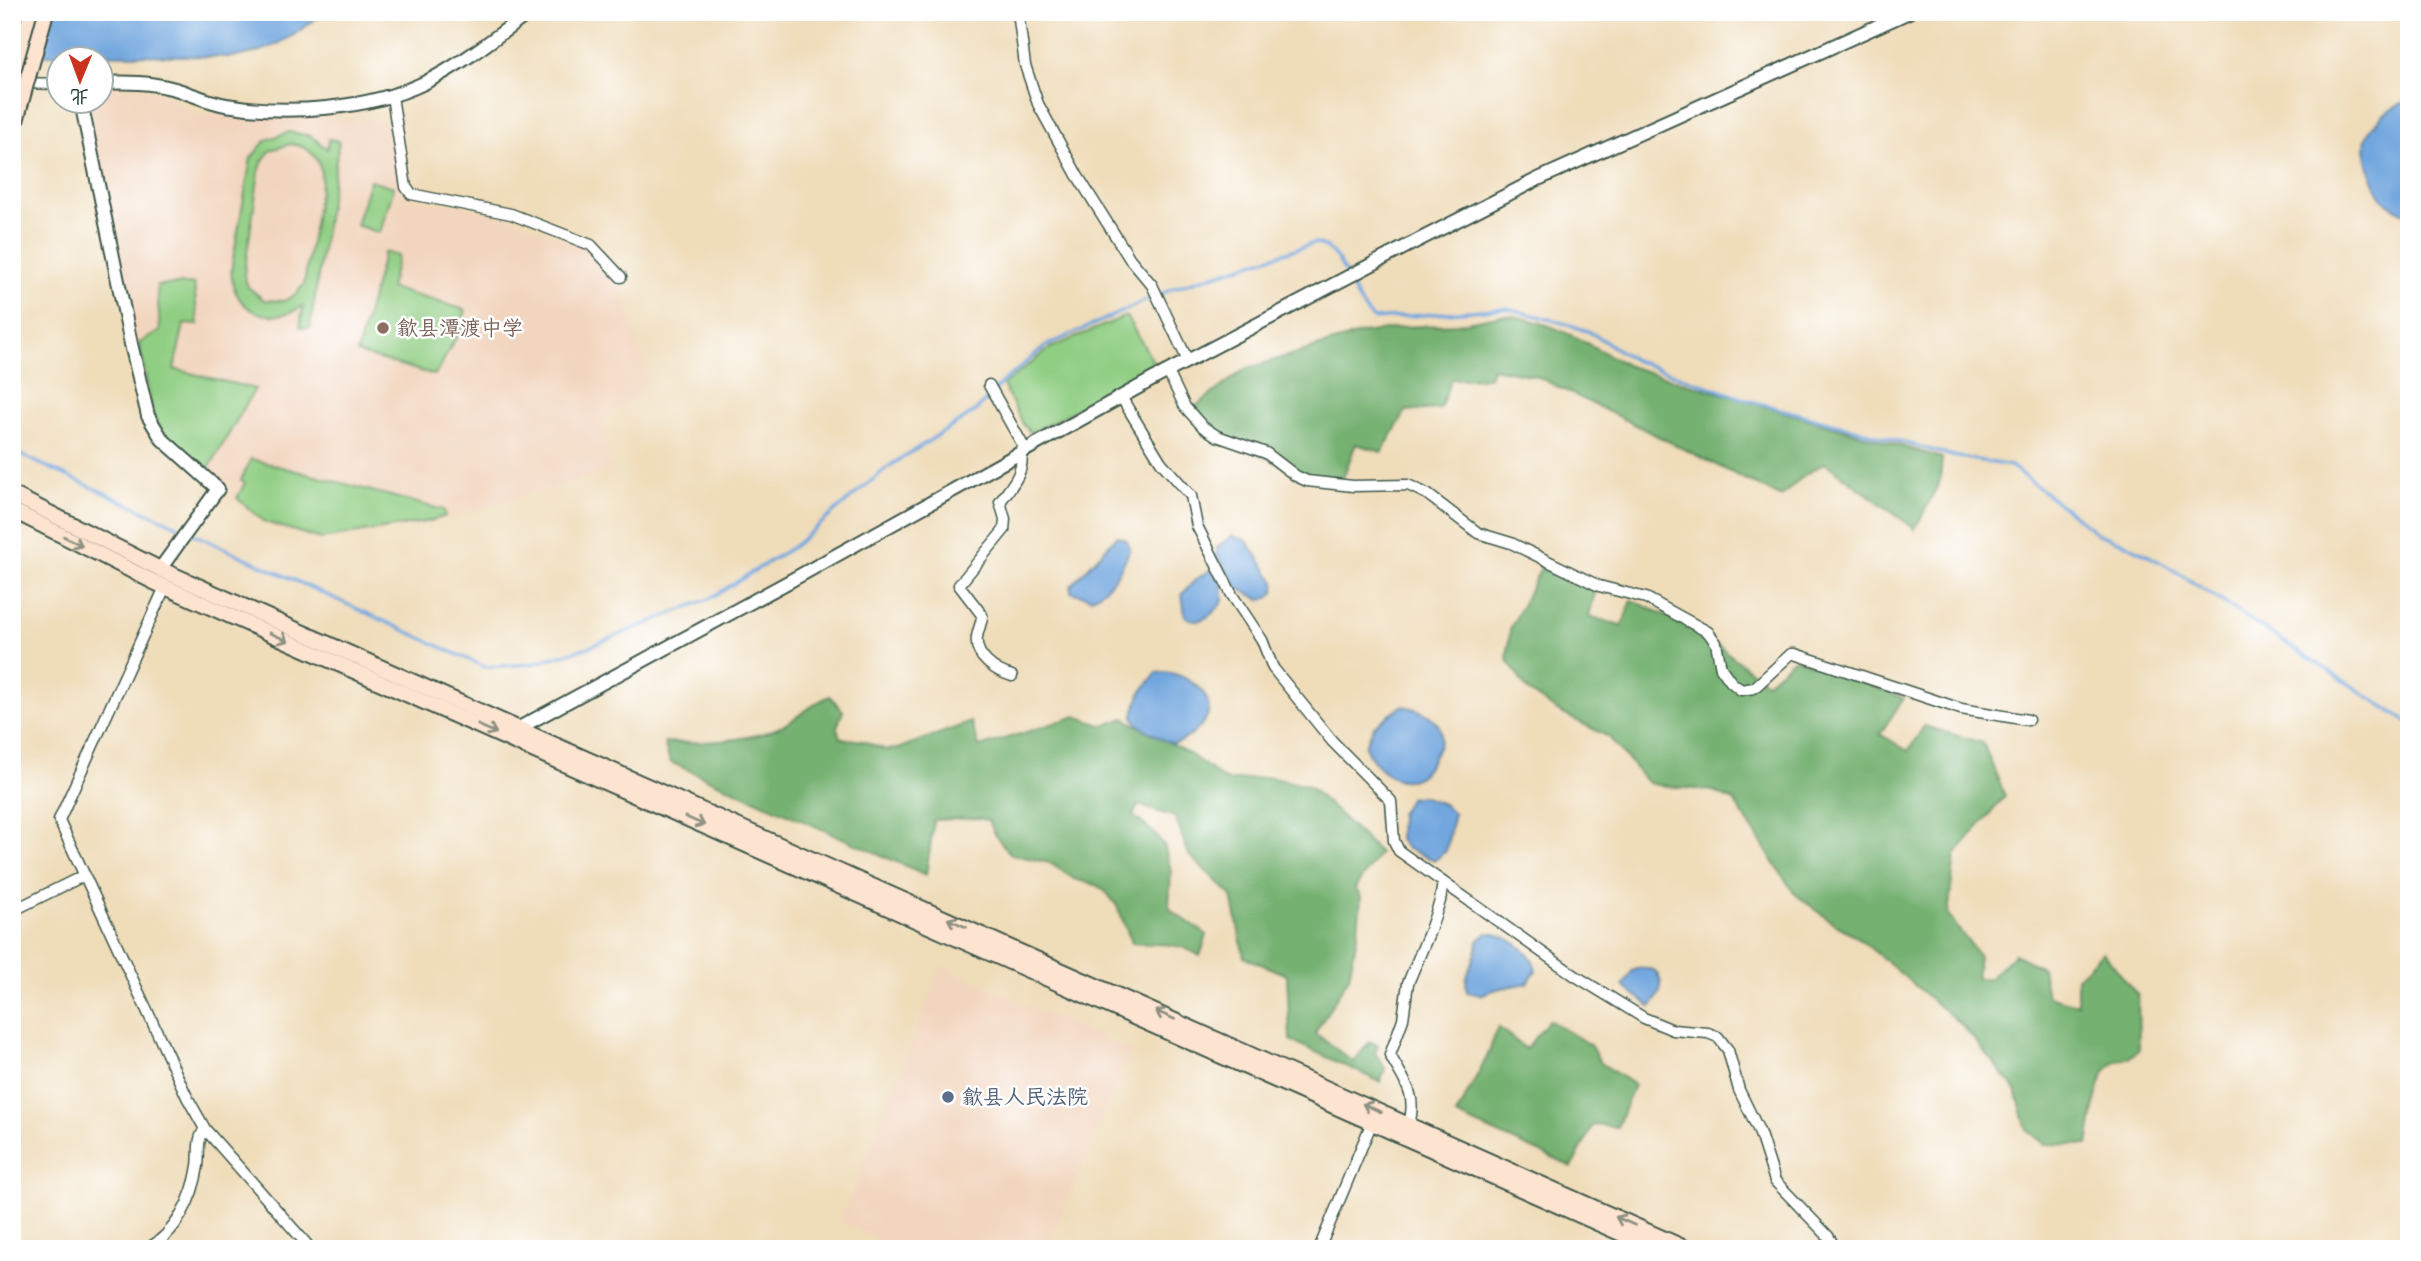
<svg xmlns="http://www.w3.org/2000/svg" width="2421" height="1261" viewBox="0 0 2421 1261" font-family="'Comic Neue','LXGW WenKai TC',sans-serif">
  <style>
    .built { fill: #f2d5be }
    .green { fill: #90ce83; stroke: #58865c; stroke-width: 2; fill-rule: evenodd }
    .forest { fill: #74b171; stroke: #4a7752; stroke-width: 2 }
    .water { fill: #71a6de; stroke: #487289; stroke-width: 2 }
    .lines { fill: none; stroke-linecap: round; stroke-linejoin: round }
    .stream { stroke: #71a6de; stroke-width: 3.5 }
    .minor-casing { stroke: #3e5548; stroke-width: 13 }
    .tertiary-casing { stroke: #3e5548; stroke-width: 16 }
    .secondary-casing { stroke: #3e5548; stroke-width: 18 }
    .minor { stroke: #fff; stroke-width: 10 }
    .tertiary { stroke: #fff; stroke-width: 12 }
    .secondary { stroke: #fde4d1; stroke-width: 14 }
    .secondary-bridge-casing { stroke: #3e5548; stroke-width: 18; stroke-linecap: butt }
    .secondary-bridge { stroke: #fde4d1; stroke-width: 14 }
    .oneway { stroke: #8e9082 }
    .education-dot { fill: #8d6e63; stroke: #fff; stroke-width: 2.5 }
    .service-dot { fill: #5c6f8a; stroke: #fff; stroke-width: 2.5 }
    .labels { text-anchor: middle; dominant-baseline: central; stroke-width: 5; stroke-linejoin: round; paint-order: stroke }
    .education-label { font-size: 21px; fill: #785e54; stroke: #fff; text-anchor: start }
    .service-label { font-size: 21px; fill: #4e5e75; stroke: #fff; text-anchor: start }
  </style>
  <rect width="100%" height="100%" fill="#fff"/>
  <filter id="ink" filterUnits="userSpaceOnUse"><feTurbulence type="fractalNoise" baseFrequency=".0143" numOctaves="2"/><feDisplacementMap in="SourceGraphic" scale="14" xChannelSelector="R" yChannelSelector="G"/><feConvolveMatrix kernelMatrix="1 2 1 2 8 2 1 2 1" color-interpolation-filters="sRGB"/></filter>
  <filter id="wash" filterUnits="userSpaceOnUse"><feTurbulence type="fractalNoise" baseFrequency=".00686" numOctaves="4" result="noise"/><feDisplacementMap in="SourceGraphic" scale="28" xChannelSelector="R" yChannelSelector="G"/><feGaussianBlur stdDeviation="1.57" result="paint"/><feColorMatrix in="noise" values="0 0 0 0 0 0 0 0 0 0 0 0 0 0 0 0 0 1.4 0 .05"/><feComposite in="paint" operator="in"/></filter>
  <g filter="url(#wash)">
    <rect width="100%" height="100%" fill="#efdcb9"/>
    <path class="built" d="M126,86L152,90L202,116L220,113L394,121L407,200L462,205L497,213L588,248L618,279L648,377L636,395L604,421L609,471L426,525L319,541L264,524L163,436L152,415L86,102H102V90Z
      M941,966L1131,1051L1046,1249H898L841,1221Z"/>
    <path class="green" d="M289,132L311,136L327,149L329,139L339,141L310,328L300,327L303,306C268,329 227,308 232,265L251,158L266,140ZM290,144C311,146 323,161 321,182L304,284L296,294L284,301L264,300L248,287L244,274L259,172L263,160L271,150Z
      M370,180L394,187L380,233L356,225Z
      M384,252L398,256L390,288L466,310L461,329L435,375L357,353Z
      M194,284L198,325L184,324L174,369L255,389L209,468L205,469L164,436L153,415L139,343L160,331L157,285Z
      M1126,316L1157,368L1031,433L1023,424L1003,385L1050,348Z
      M251,459L444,510L445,516L431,521L321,539L265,522L237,498L245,483L241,480Z"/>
    <path class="forest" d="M1502,315C1548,318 1589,344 1628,366L1942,458L1940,481L1915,529L1825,463L1803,476L1781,497L1536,376L1492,368L1489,378L1451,379L1440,409L1406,411L1382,452L1356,444L1342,480L1304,477L1212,430L1194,415L1196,406L1245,369L1363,333L1404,327L1457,324Z
      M1543,564L1596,589L1589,616L1622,626L1632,600L1701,632L1766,683L1795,658L1904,698L1880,734L1908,751L1924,726L1983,743L2005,796L1955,855L1948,915L1979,956L1976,978H1990L2014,954L2042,968L2047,996L2077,1004V977L2103,952L2138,996L2139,1049C2133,1059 2120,1058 2111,1065C2096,1076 2092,1126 2088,1145L2045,1144L2027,1130L2016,1090L1963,1026L1856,936L1836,925L1794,893L1734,801L1713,791L1657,785L1646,781L1609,737L1557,711L1528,691L1507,659L1510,629Z
      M830,696L843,711L837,727L840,738L863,741L886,750L897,749L971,722L979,747L1076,716L1103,726L1124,718L1190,754L1226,781L1268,777L1309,786L1380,853L1355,888L1361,897L1358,931L1349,977L1315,1033L1353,1062L1370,1042L1378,1045L1375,1053L1386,1069L1380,1082L1290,1040L1287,975L1244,957L1232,896L1189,855L1175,817L1138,805L1133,816L1152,831L1164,845L1171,870L1169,906L1172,911L1207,935L1200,956C1175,940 1159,946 1132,943L1117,906L1106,892L1096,885L1074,879L1050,863L1010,854L996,836L988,820L977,818L934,820L926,875L670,762L664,742C695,744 750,741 778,728C797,719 811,704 830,696Z
      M1549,1020L1590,1045L1601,1063L1634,1085L1617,1127L1593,1125L1572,1167L1456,1115L1487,1057L1498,1027L1526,1049Z"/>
    <path class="water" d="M12,12H322C298,36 266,54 232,57L88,54L12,56Z
      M2405,102H2409V215C2401,211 2391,207 2385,201C2375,191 2362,153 2366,139C2371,123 2390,107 2405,102Z
      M1117,536L1127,540L1130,548C1123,568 1110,589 1091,598L1071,592V586Z
      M1232,536L1246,540L1275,582C1277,592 1271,599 1261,600L1239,589L1217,556V547Z
      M1212,569L1223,586V601C1214,614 1200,627 1185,616L1182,594L1196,579Z
      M1165,672C1183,674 1213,690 1208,713C1206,724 1183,745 1171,743C1165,742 1158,736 1152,733C1143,728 1136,725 1133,715L1140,694L1156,673Z
      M1402,706C1418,708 1443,718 1441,737C1441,745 1436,751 1433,758C1429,765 1424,775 1416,778C1394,788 1372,763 1365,746L1374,726Z
      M1421,796L1443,804L1454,813L1446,851L1435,860L1407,849L1399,840L1400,814L1410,798Z
      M1487,933C1506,933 1534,952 1536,971L1527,983L1497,989L1481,995L1467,992C1462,973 1478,960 1478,941Z
      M1640,968L1654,970C1666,983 1661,994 1651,1007L1623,986L1632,971Z"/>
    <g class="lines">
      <path class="stream" d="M12,451L184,529
        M191,533L485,667L531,664L586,648L711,598L794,546L888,467L976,411L1001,383L1046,346L1174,288L1315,243C1347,249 1349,301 1374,319L1507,308L1567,324L1590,332L1634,360L1744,399L1953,456L2011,466L2098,534L2127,544L2169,567L2409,723"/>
    </g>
  </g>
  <g filter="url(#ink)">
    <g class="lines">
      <g class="minor-casing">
        <path id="minor" d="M1018,12L1025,65L1038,104L1077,175L1130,259L1152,285L1188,361
          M22,83L60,84
          M392,96L406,187L411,194L511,214L591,245L621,277
          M1168,372L1185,407L1203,427L1217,436L1266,453L1296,476L1307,481L1353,486L1408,485L1427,494L1478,533L1511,543L1599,586L1646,598L1708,632L1716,643L1721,668L1731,682L1741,690L1754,688L1791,654H1795L1961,709L2028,720
          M989,385L1025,449
          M1121,397L1161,462L1191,496L1197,526L1232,595L1262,640L1273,668L1332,741L1391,801L1394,841L1399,851L1574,975L1644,1018L1673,1030L1708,1033L1718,1037L1728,1050L1739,1090L1759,1131L1775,1181L1828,1236L1836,1249
          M165,587L59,820L187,1097L205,1129L311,1249
          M1012,676C995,671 974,657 977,637C978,629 982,623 982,615L959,585L1004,530L1005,519L1000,502C1011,486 1025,473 1021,452
          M12,911L85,875
          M1409,1124C1418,1094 1403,1080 1390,1055L1403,1019L1408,983L1429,933L1440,901L1443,882
          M147,1249C177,1233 193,1198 198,1166C200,1153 196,1140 205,1129
          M1319,1249L1372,1122"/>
      </g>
      <g class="tertiary-casing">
        <path id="tertiary" d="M102,83C127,82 150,82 175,89C192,94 208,102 226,105C286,115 368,110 424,83C462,64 496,37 530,12
          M81,102L131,344L148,416L162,439L218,489L160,569
          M519,728L790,581L1155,378L1409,245L1536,180L1909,12"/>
      </g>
      <g class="secondary-casing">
        <path id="secondary" d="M12,82L31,12
          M12,137L20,106
          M12,494L160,569L1687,1249
          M12,510L154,582L1656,1249"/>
      </g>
      <use href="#minor" class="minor"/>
      <use href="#tertiary" class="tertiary"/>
      <use href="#secondary" class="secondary"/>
      <g class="secondary-bridge-casing">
        <path id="secondary-bridge" d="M20,106L46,12"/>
      </g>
      <use href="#secondary-bridge" class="secondary-bridge"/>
    </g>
    <defs><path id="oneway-shaft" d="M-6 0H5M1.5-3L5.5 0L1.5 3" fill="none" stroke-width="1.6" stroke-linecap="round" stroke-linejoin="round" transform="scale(1.75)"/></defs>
    <g class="oneway">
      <use href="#oneway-shaft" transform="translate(73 541) rotate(27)"/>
      <use href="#oneway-shaft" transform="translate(279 637) rotate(24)"/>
      <use href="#oneway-shaft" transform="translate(487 729) rotate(24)"/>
      <use href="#oneway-shaft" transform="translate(695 821) rotate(24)"/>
      <use href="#oneway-shaft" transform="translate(957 923) rotate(-156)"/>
      <use href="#oneway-shaft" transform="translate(1165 1015) rotate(-156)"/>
      <use href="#oneway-shaft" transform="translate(1372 1108) rotate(-156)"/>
      <use href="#oneway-shaft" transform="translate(1625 1221) rotate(-156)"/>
    </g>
  </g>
  <circle class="education-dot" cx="383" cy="328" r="7"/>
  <circle class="service-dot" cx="948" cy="1097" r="7"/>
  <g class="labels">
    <g class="education-label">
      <text x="397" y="328">歙县潭渡中学</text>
    </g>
    <g class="service-label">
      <text x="962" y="1097">歙县人民法院</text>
    </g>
  </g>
  <rect width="2421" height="1261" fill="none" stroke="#fff" stroke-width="42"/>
  <g transform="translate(80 80) rotate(181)"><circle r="33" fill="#ffffff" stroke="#a5b1ae" stroke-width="2"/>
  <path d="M0-5L12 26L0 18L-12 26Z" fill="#c8321e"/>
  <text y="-10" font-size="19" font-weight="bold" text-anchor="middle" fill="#1f3d34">北</text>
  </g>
</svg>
